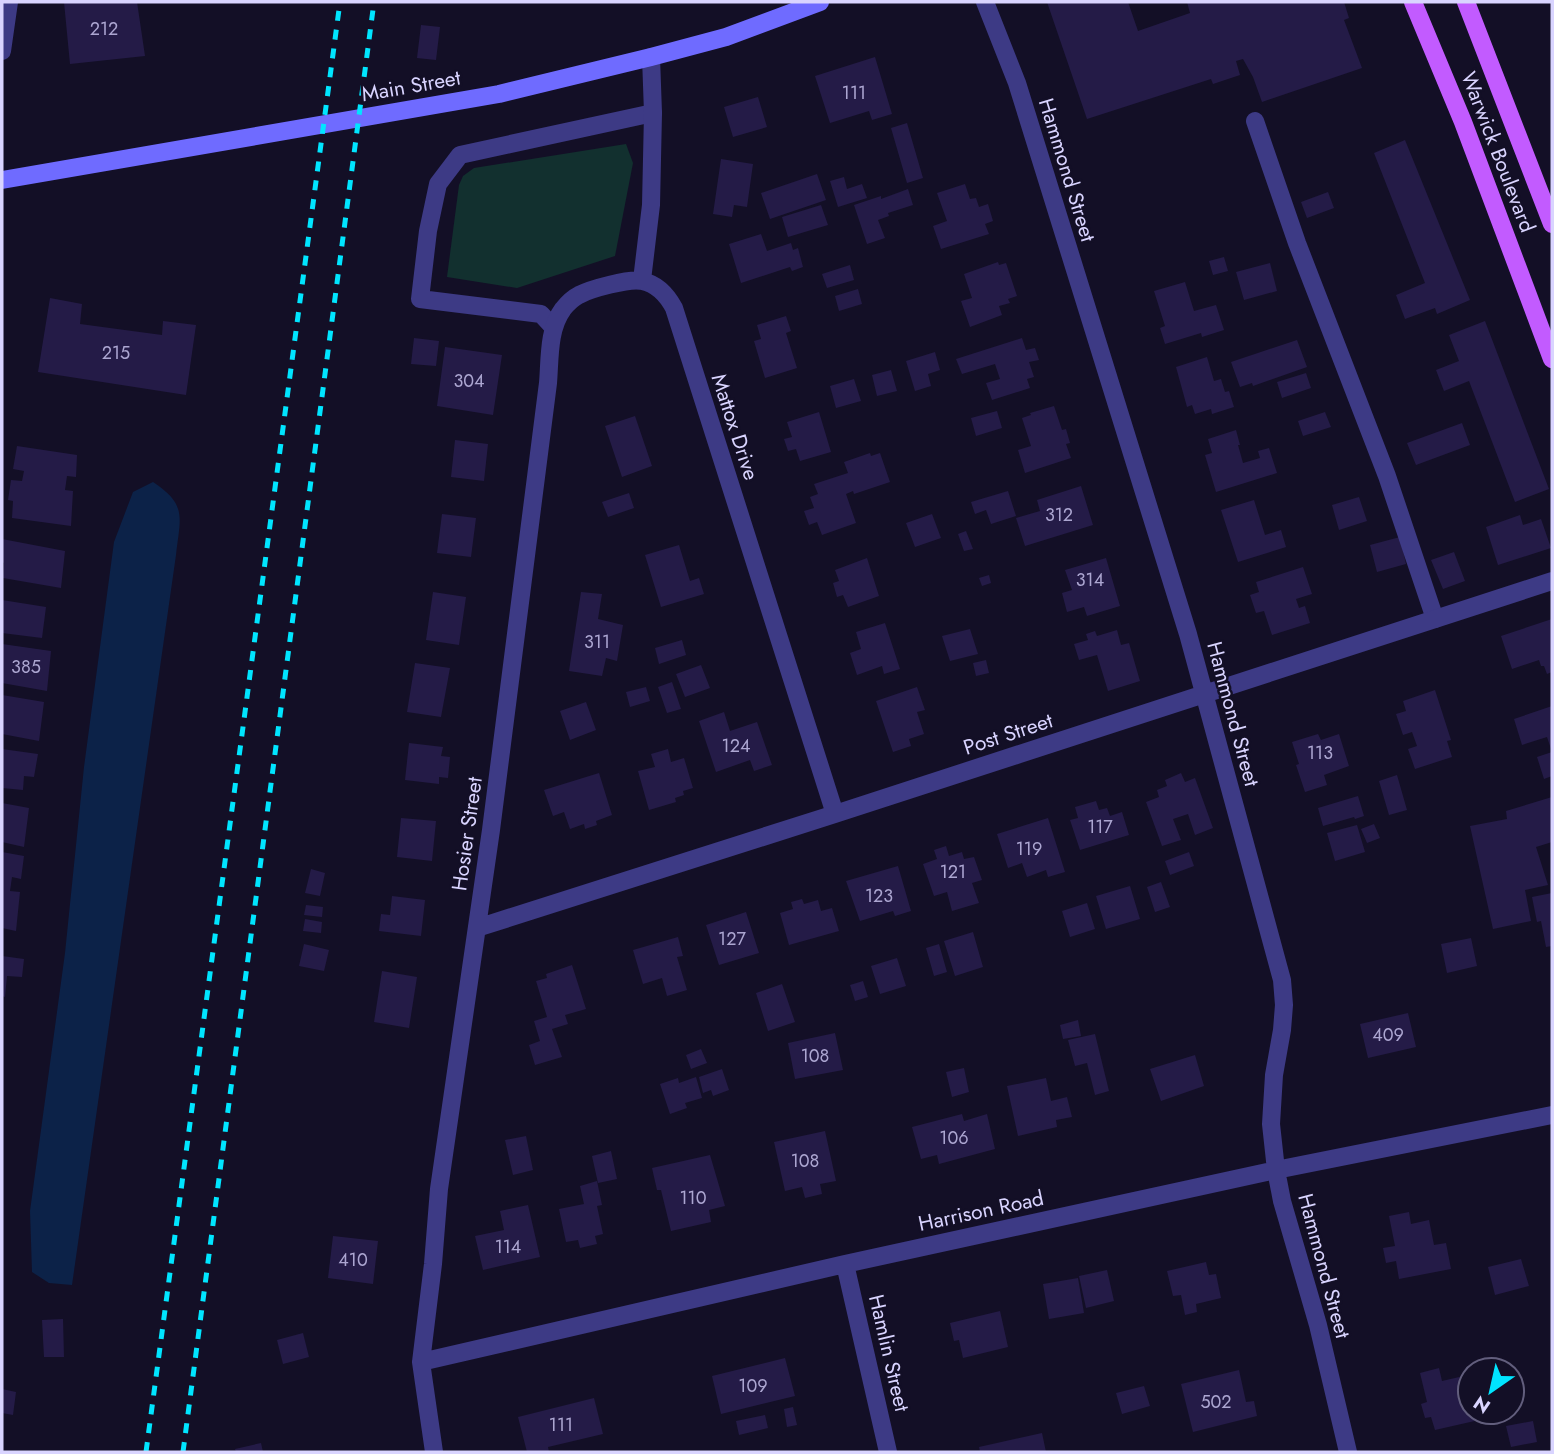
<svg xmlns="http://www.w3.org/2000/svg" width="1554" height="1454" viewBox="0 0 1554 1454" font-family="Jost,sans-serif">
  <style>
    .green { fill: #12302f }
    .water { fill: #0c2248 }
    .building { fill: #241b47 }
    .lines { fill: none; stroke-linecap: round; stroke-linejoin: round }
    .service { stroke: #3d3a85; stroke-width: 18 }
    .minor { stroke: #3d3a85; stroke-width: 18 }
    .secondary { stroke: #6f6bff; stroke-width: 18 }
    .primary { stroke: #c25bff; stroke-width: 18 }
    .rail { stroke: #00e5ff; stroke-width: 5; stroke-dasharray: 10 9; stroke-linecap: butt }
    .labels { text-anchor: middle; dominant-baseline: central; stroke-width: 5; stroke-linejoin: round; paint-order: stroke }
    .number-label { font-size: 18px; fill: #aca6d1 }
    .street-label { font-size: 21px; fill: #d9d4ff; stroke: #130f26 }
  </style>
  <rect width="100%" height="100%" fill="#130f26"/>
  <path class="green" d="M626,144L633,163L615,256L517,288L447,277L459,185L463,176L474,168Z"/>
  <path class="water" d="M153,482C188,505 180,518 176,555L72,1285L49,1283L32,1272L30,1211L65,953L84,767L114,542L133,492Z"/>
  <path class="building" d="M64,2H137L145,56L70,64Z
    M1047,2H1128L1138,31L1190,13L1187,2H1344L1349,18L1344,20L1362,68L1262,102L1253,77L1243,59L1236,61L1240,75L1213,84L1211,79L1087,119Z
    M421,25L440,27L436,60L417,58Z
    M875,57L892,114L872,120L869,111L830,123L815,76Z
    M758,97L767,127L733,137L724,107Z
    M907,123L923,178L907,183L891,128Z
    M1405,140L1470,300L1437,314L1435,308L1405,319L1396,295L1425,283L1374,153Z
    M721,159L753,164L747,207L734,205L732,217L713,214Z
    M817,174L826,200L770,219L761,193Z
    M844,177L847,189L862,184L867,198L838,207L830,181Z
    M965,184L970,199L976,198L979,207L988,204L993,221L985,224L989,234L941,249L933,226L947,221L937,193Z
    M908,189L913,205L888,213L889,216L878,220L885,238L867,244L854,205L881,196V199Z
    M1328,192L1334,208L1307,218L1301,202Z
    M821,205L828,225L788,237L782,217Z
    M761,234L767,251L791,243L793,250L798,248L803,267L792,271L790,267L741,283L729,244Z
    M1224,257L1228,271L1213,275L1209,261Z
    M998,262L999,265L1006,263L1017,296L1008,299L1010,303L999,306L1002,315L970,327L961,301L972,298L964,274Z
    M1270,263L1277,291L1244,300L1236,272Z
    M850,265L854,280L827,288L822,274Z
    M1185,282L1194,311L1216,305L1224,330L1202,337L1201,333L1165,344L1160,328L1165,326L1154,291Z
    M858,289L862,304L839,311L835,296Z
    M50,298L82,304L80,324L162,335L163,321L196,325L186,395L38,372Z
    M786,316L791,331L786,333L797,368L765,378L754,341L761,339L757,325Z
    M1485,321L1549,489L1515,502L1469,381L1444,391L1436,370L1459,361L1449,335Z
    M414,338L439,341L436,366L411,364Z
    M1022,338L1026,350L1035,348L1039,360L1029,362L1034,377L1027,379L1030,388L992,400L986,383L1000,379L995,364L962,374L956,359Z
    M1297,340L1307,367L1253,386L1252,383L1240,387L1231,362Z
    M445,347L502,355L493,415L437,406Z
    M935,352L940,370L928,374L931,386L915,391L906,361Z
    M1207,357L1214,381L1221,379L1225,392L1229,391L1234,407L1212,414L1211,409L1195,414L1192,405L1187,407L1176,367Z
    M891,370L897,391L877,396L872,375Z
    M1306,373L1311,388L1282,398L1277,382Z
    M854,379L861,401L836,408L830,386Z
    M1054,406L1062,430L1066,429L1070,443L1066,444L1071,458L1025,473L1018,450L1031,446L1022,418L1031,415L1030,413Z
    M997,411L1002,428L976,436L971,418Z
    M819,412L831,452L800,461L796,449L788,451L784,439L792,437L787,422Z
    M1325,412L1331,427L1303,436L1298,421Z
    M635,416L652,466L622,477L605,426Z
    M1462,423L1470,445L1416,465L1407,443Z
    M1236,430L1240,445H1238L1243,463L1260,458L1258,451L1269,448L1277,473L1216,492L1205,455L1212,453L1208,439Z
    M455,440L488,444L484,481L451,477Z
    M17,446L77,455L76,477L67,476L65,490L73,491L71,526L12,518L13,501L8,500L11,480L22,481L24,471L13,469Z
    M870,453L871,456L880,453L890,482L854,494L853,491L846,494L856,523L822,535L817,522L809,525L804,511L814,508L810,497L818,494L814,484L848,473L844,462Z
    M1081,486L1093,525L1025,546L1016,518L1040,511L1037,500Z
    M1008,491L1016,516L991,524L986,510L975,514L971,502Z
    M629,493L634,508L608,517L602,502Z
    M1359,497L1367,521L1339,530L1332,505Z
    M1254,500L1265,535L1281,530L1286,547L1238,562L1221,510Z
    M442,514L476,518L471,557L437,553Z
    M932,514L941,538L915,547L906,523Z
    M1520,515L1523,525L1541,519L1551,548L1498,565L1486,527Z
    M966,531L973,549L964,551L958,534Z
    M1400,537L1406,564L1377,572L1370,545Z
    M2,539L65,551L61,588L3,578L4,563L2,562Z
    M679,545L690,581L699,578L704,594L661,607L645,555Z
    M1454,552L1465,581L1443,589L1431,560Z
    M867,558L879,596L848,607L843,595L837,597L833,583L839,581L835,570Z
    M1106,558L1120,606L1087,616L1084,607L1067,612L1062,593L1072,590L1065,570Z
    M1303,567L1312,594L1296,599L1299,608L1305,606L1310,623L1272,635L1264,611L1256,613L1250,595L1259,592L1256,582Z
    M989,575L991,583L982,586L979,578Z
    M433,592L466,597L459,645L426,640Z
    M581,592L602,594L598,619L623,625L617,661L606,658L602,676L569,671Z
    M2,600L46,607L42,638L2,633Z
    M1552,619V672L1547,674L1544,666H1541L1539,660L1512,669L1501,636Z
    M885,623L900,669L884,674L882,666L857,675L850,653L861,649L856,632Z
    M970,629L978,654L950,661L942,636Z
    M1117,630L1121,645L1129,643L1140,681L1108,691L1097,655L1079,660L1074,644L1088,640L1086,634L1095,631L1097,636Z
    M682,640L686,655L659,664L655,648Z
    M2,644L51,651L47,691L2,683Z
    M986,660L989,673L976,676L973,663Z
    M415,663L450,668L441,717L407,712Z
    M701,665L710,688L685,697L676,674Z
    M672,682L681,709L667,713L658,687Z
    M646,687L650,701L630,707L626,692Z
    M917,687L925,710L917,712L924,734L909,739L911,746L893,752L876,701Z
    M1435,690L1451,740L1447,741L1452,757L1415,769L1408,749L1417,746L1412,732L1403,735L1396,714L1406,711L1403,701Z
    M2,695L44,702L39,741L2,734Z
    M586,702L596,730L570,740L560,711Z
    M1552,706V752L1547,737L1522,745L1514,719Z
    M724,712L730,731L757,722L772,765L754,771L750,760L716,772L699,721Z
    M1318,734L1321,740L1339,734L1349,766L1324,775L1327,785L1305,792L1296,765L1299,764L1292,742Z
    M409,743L443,747L441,756L450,757L448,778L439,777V784L405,780Z
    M2,749L38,754L34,777L24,776L23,790L2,788Z
    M668,749L671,762L684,758L693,788L683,791L684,795L675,798L676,802L649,810L638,771L655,767L651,754Z
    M1552,752V776L1544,779L1537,757Z
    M599,773L612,815L596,821L597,825L585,829L584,824L570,829L564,812L553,816L544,790Z
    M1181,773L1185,782L1195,778L1213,828L1195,835L1188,814L1173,819L1181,840L1162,846L1146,802L1159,797L1157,790L1167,786L1165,780Z
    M1397,775L1407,810L1389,815L1379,781Z
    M1358,796L1364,816L1355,819L1354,817L1323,826L1318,808Z
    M1552,797V842L1536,847L1548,885L1525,890L1531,921L1493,929L1470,826L1507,819L1506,811Z
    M1096,801L1099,810L1107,808L1110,816L1122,812L1129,835L1080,850L1070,820L1078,818L1075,807Z
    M2,803L29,808L24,847L2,842Z
    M401,818L436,821L432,861L397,857Z
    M1048,818L1065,872L1048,877L1046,870L1027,877L1022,863L1008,868L997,834Z
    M1374,824L1380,838L1367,843L1361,829Z
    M1357,825L1365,852L1335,861L1327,833Z
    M946,846L949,856L962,852L964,859L974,857L982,880L972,883L979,903L952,911L947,892L934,896L923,864L937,859L934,850Z
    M2,852L24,856L21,879L12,877L10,891L20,892L16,931L2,928Z
    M1189,852L1194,866L1170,875L1165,861Z
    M898,866L911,911L895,916L893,911L860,921L846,881Z
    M311,869L325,873L320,896L305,893Z
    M1161,882L1170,907L1155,912L1147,887Z
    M1130,886L1140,919L1106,929L1096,896Z
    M1552,893V946L1546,947L1541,921L1537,922L1532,897Z
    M392,896L425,900L421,936L379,931L381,914L390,915Z
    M802,899L804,904L818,900L821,911L832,908L839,931L789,945L780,913L793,909L791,902Z
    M1087,903L1095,929L1070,937L1062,911Z
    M306,905L323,907L322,917L304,915Z
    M746,912L759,953L719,965L706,925Z
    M305,919L322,922L321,933L303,931Z
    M973,932L983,967L955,976L944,941Z
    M678,937L683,956L677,957L687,990L667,996L662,978L643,984L633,950Z
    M1471,938L1477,966L1447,973L1441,944Z
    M304,944L329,950L324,971L299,966Z
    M939,944L947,972L934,976L926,948Z
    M2,956L24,959L22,977L7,976L5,997L2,996Z
    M897,958L906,986L880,994L871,966Z
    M572,965L586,1009L565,1015L568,1024L552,1029L562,1057L535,1065L529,1045L540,1041L534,1021L547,1017L536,981L547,978L546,974Z
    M382,971L417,977L409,1028L374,1022Z
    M863,981L868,997L855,1001L850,985Z
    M782,984L795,1022L768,1031L756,993Z
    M1408,1013L1416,1047L1368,1058L1360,1024Z
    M1078,1020L1081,1036L1063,1039L1060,1025Z
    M835,1033L843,1070L795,1079L788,1043Z
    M1095,1034L1109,1091L1095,1095L1087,1063L1075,1066L1068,1040Z
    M701,1049L707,1063L691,1069L686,1055Z
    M1195,1055L1204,1086L1161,1101L1150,1069Z
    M964,1068L969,1092L952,1097L946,1072Z
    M722,1069L729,1090L713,1096L711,1090L703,1093L699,1077Z
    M696,1077L702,1098L685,1103L687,1108L670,1114L660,1084L678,1078L679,1083Z
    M1046,1078L1051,1101L1067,1097L1072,1117L1056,1120L1057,1127L1018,1136L1007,1086Z
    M962,1114L964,1121L987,1114L995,1149L939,1164L937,1155L921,1159L912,1127Z
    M825,1131L836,1181L820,1184L822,1194L805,1198L802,1187L785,1191L774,1142Z
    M526,1136L533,1170L513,1175L505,1140Z
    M611,1151L617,1179L598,1183L592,1156Z
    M710,1155L725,1206L709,1210L711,1222L671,1231L661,1190H657L652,1168Z
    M597,1181L602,1205L597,1206L603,1234L595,1236L597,1244L580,1248L578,1240L566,1242L559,1209L584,1204L580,1186Z
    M528,1205L540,1257L483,1270L475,1236L504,1230L500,1211Z
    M1409,1212L1411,1224L1429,1220L1434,1245L1446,1243L1451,1269L1399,1279L1396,1261L1386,1263L1383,1248L1395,1246L1389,1216Z
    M333,1236L378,1241L373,1284L328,1278Z
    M1521,1259L1529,1286L1495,1295L1488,1267Z
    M1206,1262L1209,1275L1216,1274L1221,1298L1196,1304L1197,1312L1185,1315L1181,1295L1173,1296L1167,1271Z
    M1107,1270L1114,1301L1086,1308L1079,1276Z
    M1078,1278L1084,1313L1049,1319L1043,1284Z
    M1000,1311L1008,1347L963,1358L959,1340L954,1341L950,1323Z
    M63,1319L64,1357H44L42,1320Z
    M303,1333L309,1357L283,1364L277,1340Z
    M785,1358L795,1396L721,1414L712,1376Z
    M1439,1368L1442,1381L1468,1375L1470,1383V1412H1477L1479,1420L1435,1430L1431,1417L1425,1418L1421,1404L1427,1402L1420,1373Z
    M1239,1370L1246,1402L1254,1401L1257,1416L1193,1432L1181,1384Z
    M1144,1386L1150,1406L1122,1414L1116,1393Z
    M2,1389L16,1392L13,1415L2,1413Z
    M594,1398L603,1434L548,1447L549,1452H527L518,1417Z
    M793,1407L797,1425L787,1427L784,1409Z
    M765,1415L768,1428L739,1435L736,1421Z
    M1533,1421L1537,1442L1511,1447L1506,1426Z
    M1042,1433L1046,1452H980L979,1447Z
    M261,1443L263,1452H236L235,1449Z"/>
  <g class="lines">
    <path class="service" d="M1255,121L1297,243L1387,476L1435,619
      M553,327L541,314L420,299L428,231L438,184L460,155L653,113"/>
    <path class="minor" d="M985,2L1017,83L1188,634L1282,980L1284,1005L1282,1030L1274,1075L1271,1124L1276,1170L1282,1201L1318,1325L1348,1452
      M2,51L9,2
      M642,280L651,205L653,113L651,57
      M477,928L835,814L1552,581
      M845,1264L888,1452
      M421,1362L845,1264L1276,1170L1552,1115
      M434,1452L421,1362L433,1264L439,1189L491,830L548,383C550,360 548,329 563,309C567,304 573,298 579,295C590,289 630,278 642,281C657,284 667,295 674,308L835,814"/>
    <path class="secondary" d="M2,180L499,94L651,57L726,37L820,2"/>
    <path class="primary" d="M1413,2L1463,122L1552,359
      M1466,2L1552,224"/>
    <path class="rail" d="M146,1452L340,2
      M183,1452L374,2"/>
  </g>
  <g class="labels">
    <g class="number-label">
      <text x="104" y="29">212</text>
      <text x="854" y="93">111</text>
      <text x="116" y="353">215</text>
      <text x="469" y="381">304</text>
      <text x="1059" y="515">312</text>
      <text x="1090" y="580">314</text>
      <text x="597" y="642">311</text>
      <text x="26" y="667">385</text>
      <text x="736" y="746">124</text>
      <text x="1320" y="753">113</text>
      <text x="1100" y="827">117</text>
      <text x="1029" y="849">119</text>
      <text x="953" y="872">121</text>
      <text x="879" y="896">123</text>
      <text x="732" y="939">127</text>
      <text x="1388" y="1035">409</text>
      <text x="815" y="1056">108</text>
      <text x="954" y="1138">106</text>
      <text x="805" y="1161">108</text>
      <text x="693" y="1198">110</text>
      <text x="508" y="1247">114</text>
      <text x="353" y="1260">410</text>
      <text x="753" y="1386">109</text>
      <text x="1216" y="1402">502</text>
      <text x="561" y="1425">111</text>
    </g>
    <g class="street-label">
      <text transform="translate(411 86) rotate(-10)">Main Street</text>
      <text transform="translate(1498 152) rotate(69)">Warwick Boulevard</text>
      <text transform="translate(1067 170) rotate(73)">Hammond Street</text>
      <text transform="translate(735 427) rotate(72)">Mattox Drive</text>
      <text transform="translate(1233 714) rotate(75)">Hammond Street</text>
      <text transform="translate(1008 734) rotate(-18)">Post Street</text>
      <text transform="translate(467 834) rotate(-82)">Hosier Street</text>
      <text transform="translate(981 1211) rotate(-12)">Harrison Road</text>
      <text transform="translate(1324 1266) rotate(75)">Hammond Street</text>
      <text transform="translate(889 1353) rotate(77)">Hamlin Street</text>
    </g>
  </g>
  <rect width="1554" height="1454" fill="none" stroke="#d9d4ff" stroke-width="7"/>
  <g transform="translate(1491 1391) rotate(214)"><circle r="33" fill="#130f26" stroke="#625e7d" stroke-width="2"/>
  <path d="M0-5L12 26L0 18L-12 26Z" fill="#00e5ff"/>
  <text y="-10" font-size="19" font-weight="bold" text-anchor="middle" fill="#d9d4ff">N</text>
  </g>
</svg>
